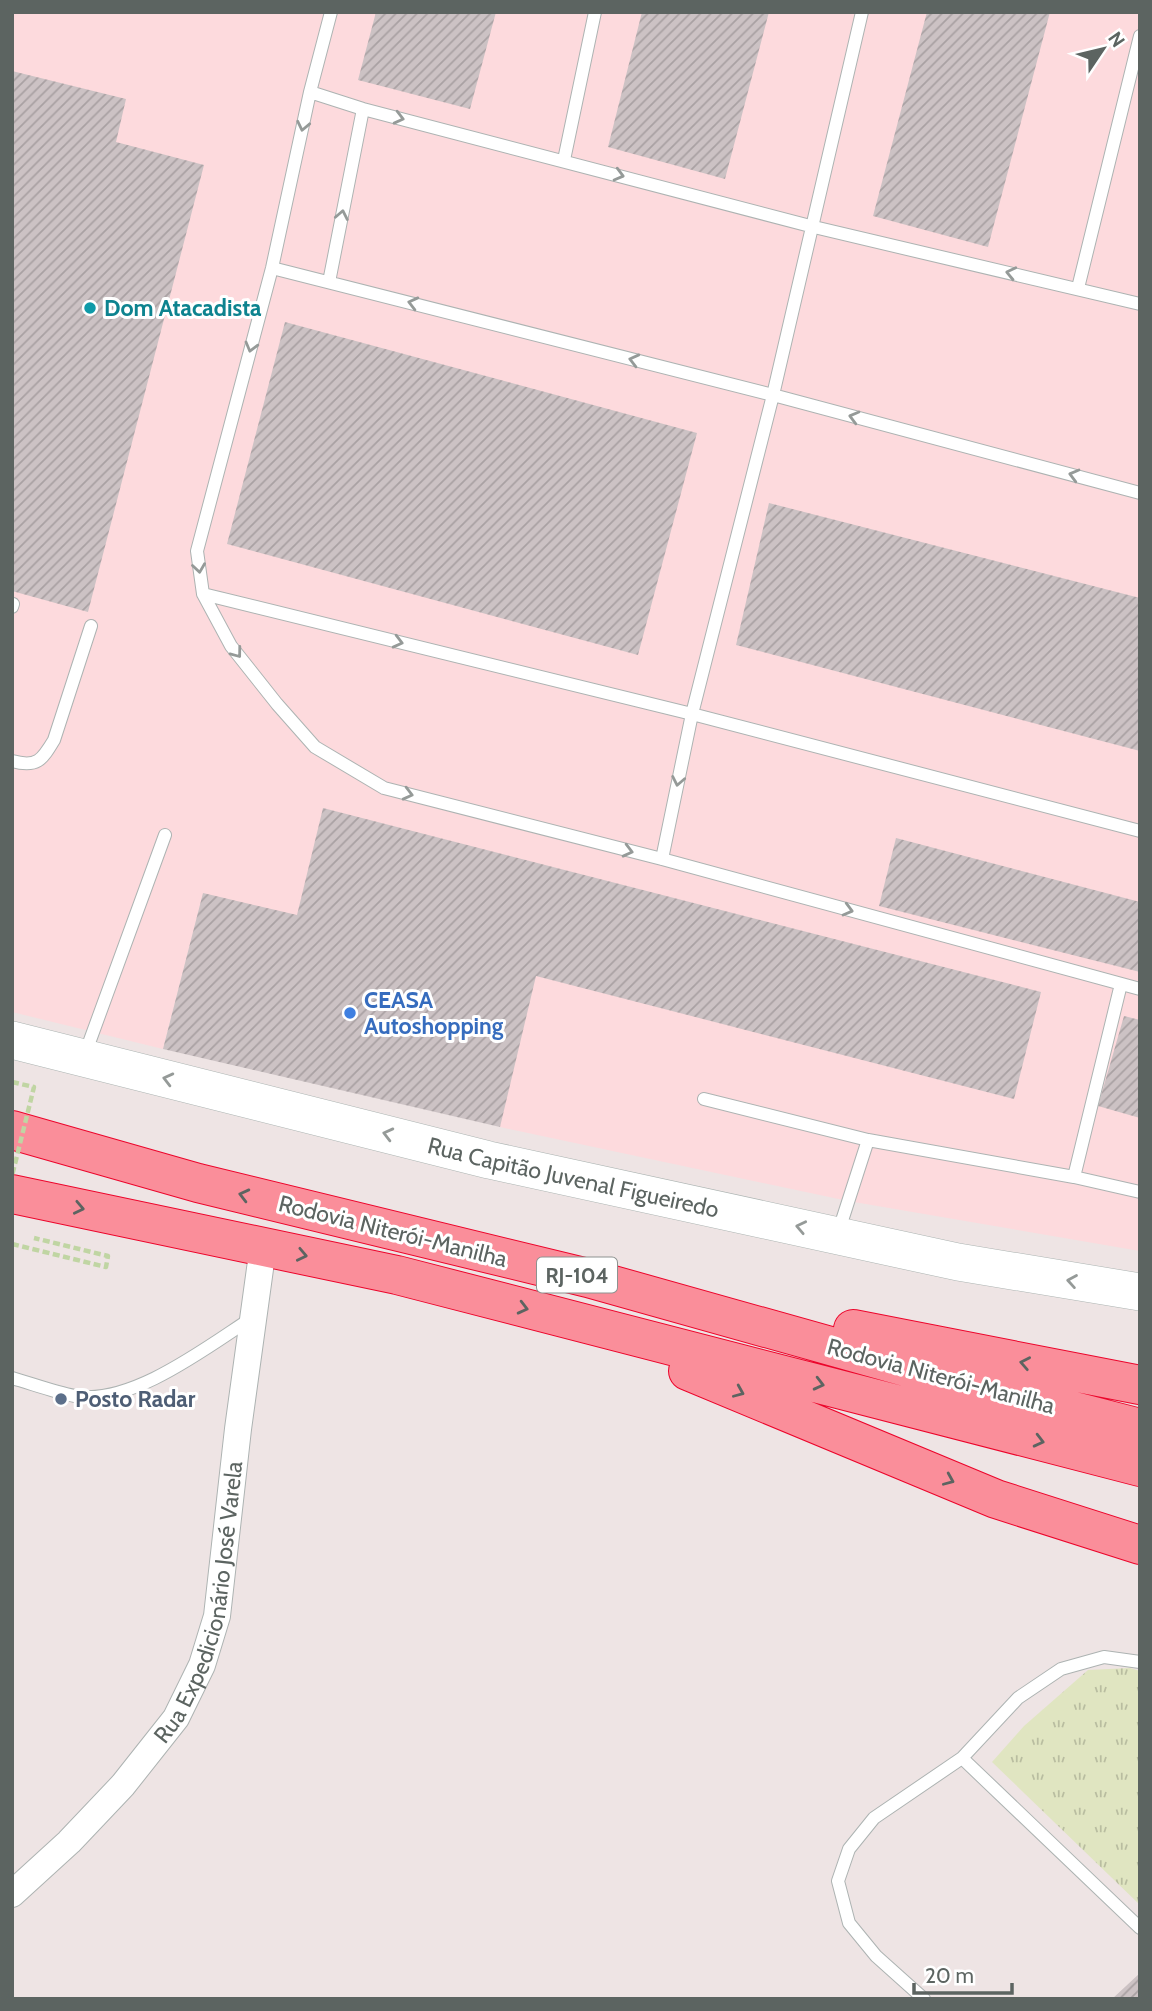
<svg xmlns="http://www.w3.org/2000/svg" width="1152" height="2011" viewBox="0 0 1152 2011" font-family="Cabin,sans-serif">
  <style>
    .commercial { fill: #fddadd }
    .grass { fill: url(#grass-tufts) }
    .building { fill: url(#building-hatch) }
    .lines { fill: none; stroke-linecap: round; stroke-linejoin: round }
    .lane-casing { stroke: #adb3b2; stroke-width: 14 }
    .street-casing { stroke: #adb3b2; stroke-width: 28 }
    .secondary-casing { stroke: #acb4b2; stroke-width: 38 }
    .highway-casing { stroke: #ec052b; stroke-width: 40 }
    .path { stroke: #c0d5a3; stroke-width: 4.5; stroke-dasharray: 7 3.5; stroke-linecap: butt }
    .lane { stroke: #fff; stroke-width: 12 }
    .street { stroke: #fff; stroke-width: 26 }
    .secondary { stroke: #fff; stroke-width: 37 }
    .highway { stroke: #fa8e9a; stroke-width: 38 }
    .path-bridge { stroke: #c0d5a3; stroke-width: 4.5; stroke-dasharray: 7 3.5; stroke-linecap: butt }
    .oneway { stroke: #959a98 }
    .oneway2 { stroke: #5c6461 }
    .culture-dot { fill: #0f9aa8; stroke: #fff; stroke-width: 2.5 }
    .shop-dot { fill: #3f7fe0; stroke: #fff; stroke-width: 2.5 }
    .service-dot { fill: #5c6f8a; stroke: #fff; stroke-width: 2.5 }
    .labels { text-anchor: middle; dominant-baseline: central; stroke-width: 6; stroke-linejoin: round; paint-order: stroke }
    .shield { fill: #fff; stroke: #8d9290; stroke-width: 2 }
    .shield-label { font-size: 21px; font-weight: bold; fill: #5c6461 }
    .culture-label { font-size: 23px; font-weight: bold; fill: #0d838f; stroke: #fff; text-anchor: start }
    .shop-label { font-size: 23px; font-weight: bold; fill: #366cbe; stroke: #fff; text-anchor: start }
    .street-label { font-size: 23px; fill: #5c6461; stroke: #fff }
    .service-label { font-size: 23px; font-weight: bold; fill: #4e5e75; stroke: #fff; text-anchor: start }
  </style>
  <defs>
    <pattern id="grass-tufts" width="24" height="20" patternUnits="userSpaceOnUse" patternTransform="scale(1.75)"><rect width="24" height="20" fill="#e0e5c1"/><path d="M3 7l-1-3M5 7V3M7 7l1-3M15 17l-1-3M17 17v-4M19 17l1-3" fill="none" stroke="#b9bda0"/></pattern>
    <pattern id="building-hatch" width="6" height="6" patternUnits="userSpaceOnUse" patternTransform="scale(1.75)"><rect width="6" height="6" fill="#ccc2c4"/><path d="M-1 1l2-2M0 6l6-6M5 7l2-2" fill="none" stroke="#a9a1a3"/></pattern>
  </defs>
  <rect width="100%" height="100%" fill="#eee4e4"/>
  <path class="commercial" d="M12,12H1140V1251L848,1201L500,1127L203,894L163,1049L12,1012Z"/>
  <path class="grass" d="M1130,1668L1140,1671V1905L992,1762L1024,1726L1088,1670Z"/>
  <path class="building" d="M376,12H496L470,109L358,80Z
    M642,12H769L725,179L608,147Z
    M927,12H1050L988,247L873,216Z
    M12,71L126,99L116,142L204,165L88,612L12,591Z
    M285,322L697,433L638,655L227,544Z
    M769,503L1140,598V751L736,645Z
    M323,808L1041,992L1014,1099L536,976L500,1127L163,1049L203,893L297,915Z
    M896,838L1140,902V972L879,906Z
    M1124,1016L1140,1020V1118L1098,1106Z
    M1140,1973V1999H1112Z"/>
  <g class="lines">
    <g class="lane-casing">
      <path id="lane" d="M331,12L310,92L272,268L197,551L203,594L692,714L1140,831
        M310,92L363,109L814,227L1140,304
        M564,160L595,12
        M272,268L773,395L1140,493
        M329,282L363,109
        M1078,288L1140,36
        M203,594L231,646L277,704L315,747L384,788L662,859L1140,989
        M12,607L13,604
        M12,761C37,768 42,760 54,740L91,626
        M662,859L692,714L773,395L862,12
        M85,1054L165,835
        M704,1099L868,1140L1074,1177L1121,984
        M1074,1177L1140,1192
        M838,1233L868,1140
        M12,1378C33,1384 54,1392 75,1396C131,1406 207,1347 252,1318
        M1140,1662L1104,1657L1061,1669L1018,1698L962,1758L1140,1928
        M924,1999L876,1956L849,1923L838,1881L849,1849L874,1818L962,1758"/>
    </g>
    <g class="street-casing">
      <g id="street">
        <path id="s1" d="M12,1894L69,1842L123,1785L176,1718L202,1665L217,1616L238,1429L263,1247"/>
      </g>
    </g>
    <g class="secondary-casing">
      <g id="secondary">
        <path id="s2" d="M12,1040L489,1160L958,1262L1140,1292"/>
      </g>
    </g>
    <g class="highway-casing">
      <path id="highway" d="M12,1130L198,1183L588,1278L930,1374L1140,1428
        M12,1194L397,1275L1140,1467
        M853,1329L1140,1385
        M688,1371L996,1499L1140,1545"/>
    </g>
    <path class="path" d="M12,1244L106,1267L108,1256L34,1238"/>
    <use href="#lane" class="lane"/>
    <use href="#street" class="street"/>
    <use href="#secondary" class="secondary"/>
    <use href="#highway" class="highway"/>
    <path class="path-bridge" d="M12,1082L34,1087L12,1176"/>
  </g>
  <defs><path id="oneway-chevron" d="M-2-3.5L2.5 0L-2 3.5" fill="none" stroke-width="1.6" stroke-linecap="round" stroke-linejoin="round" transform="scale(1.75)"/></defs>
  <g class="oneway">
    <use href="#oneway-chevron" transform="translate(399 118) rotate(14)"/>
    <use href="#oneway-chevron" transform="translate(303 126) rotate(102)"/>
    <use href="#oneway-chevron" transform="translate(619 175) rotate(15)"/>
    <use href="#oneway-chevron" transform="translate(342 215) rotate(-79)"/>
    <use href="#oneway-chevron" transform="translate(1011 273) rotate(-167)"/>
    <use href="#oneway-chevron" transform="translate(413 303) rotate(-166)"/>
    <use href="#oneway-chevron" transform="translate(251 347) rotate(105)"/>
    <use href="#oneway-chevron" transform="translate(634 360) rotate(-166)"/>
    <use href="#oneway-chevron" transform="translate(854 417) rotate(-165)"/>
    <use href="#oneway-chevron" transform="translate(1074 475) rotate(-165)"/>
    <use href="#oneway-chevron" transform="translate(199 568) rotate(82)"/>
    <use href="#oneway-chevron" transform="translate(398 642) rotate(14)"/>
    <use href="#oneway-chevron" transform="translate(237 653) rotate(53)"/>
    <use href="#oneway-chevron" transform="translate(678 781) rotate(101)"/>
    <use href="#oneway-chevron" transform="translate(408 794) rotate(14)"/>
    <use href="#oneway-chevron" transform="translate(628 851) rotate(14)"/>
    <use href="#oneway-chevron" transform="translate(848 910) rotate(15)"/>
    <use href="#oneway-chevron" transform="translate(168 1079) rotate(-166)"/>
    <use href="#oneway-chevron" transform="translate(388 1134) rotate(-166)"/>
    <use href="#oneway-chevron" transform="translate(801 1227) rotate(-168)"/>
    <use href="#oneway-chevron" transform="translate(1072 1281) rotate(-170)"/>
  </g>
  <g class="oneway2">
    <use href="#oneway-chevron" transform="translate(244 1195) rotate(-166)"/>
    <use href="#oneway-chevron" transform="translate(79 1208) rotate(12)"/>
    <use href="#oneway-chevron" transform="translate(302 1255) rotate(12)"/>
    <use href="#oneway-chevron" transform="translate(523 1308) rotate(14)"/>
    <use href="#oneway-chevron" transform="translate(1025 1363) rotate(-169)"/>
    <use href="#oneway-chevron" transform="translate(819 1384) rotate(14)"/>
    <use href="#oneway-chevron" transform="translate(739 1392) rotate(23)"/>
    <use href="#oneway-chevron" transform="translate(1039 1441) rotate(14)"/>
    <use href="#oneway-chevron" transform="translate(949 1480) rotate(23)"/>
  </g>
  <circle class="culture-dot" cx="90" cy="308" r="7"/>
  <circle class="shop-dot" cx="350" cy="1013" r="7"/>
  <circle class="service-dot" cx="61" cy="1399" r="7"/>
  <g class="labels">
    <rect class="shield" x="537" y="1257.5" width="80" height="35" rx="5"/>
    <g class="shield-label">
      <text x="577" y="1275">RJ-104</text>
    </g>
    <g class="culture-label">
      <text x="104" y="308">Dom Atacadista</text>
    </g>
    <g class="shop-label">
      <text x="364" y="1000">CEASA<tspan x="364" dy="26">Autoshopping</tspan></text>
    </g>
    <g class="street-label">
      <text stroke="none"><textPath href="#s2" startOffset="578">Rua Capitão Juvenal Figueiredo</textPath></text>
      <text transform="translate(393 1231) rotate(14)">Rodovia Niterói-Manilha</text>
      <text transform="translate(941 1376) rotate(15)">Rodovia Niterói-Manilha</text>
      <text stroke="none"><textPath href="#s1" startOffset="360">Rua Expedicionário José Varela</textPath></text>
    </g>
    <g class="service-label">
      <text x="75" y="1399">Posto Radar</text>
    </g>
  </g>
  <rect width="1152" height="2011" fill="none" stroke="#5c6461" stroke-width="28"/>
  <g transform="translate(1103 49) rotate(55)" stroke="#ffffff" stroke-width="5" paint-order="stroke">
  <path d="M0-5L12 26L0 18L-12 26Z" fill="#5c6461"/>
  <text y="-10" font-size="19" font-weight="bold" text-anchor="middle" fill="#5c6461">N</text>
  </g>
  <path d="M914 1983v10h98v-10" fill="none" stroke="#5c6461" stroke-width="3.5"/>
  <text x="925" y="1983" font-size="21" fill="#5c6461" stroke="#ffffff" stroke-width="5" paint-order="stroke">20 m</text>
</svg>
